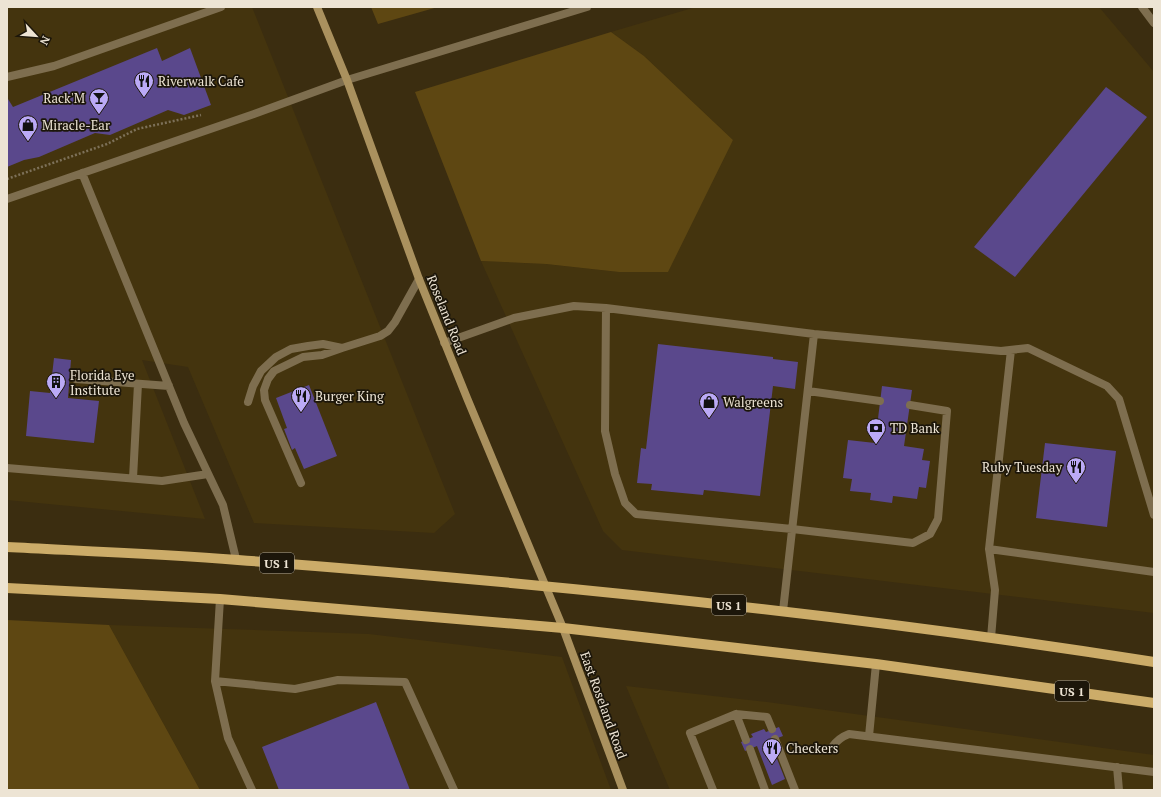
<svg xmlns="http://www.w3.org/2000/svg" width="1161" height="797" viewBox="0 0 1161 797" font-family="'PT Serif',serif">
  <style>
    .built { fill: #44340e }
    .green { fill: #5e4712 }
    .building { fill: #5a488c }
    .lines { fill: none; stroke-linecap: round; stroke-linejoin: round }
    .path { stroke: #7d7159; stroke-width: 2.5; stroke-dasharray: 2 2; stroke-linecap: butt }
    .lane { stroke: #7e6e4f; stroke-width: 8 }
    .street { stroke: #7e6e4f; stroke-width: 8 }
    .secondary { stroke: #aa915e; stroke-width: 8 }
    .primary { stroke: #ccac69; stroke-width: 10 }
    .labels { text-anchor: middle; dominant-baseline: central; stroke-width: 3.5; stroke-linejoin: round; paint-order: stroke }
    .shield { fill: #1c160a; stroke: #aea697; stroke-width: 1 }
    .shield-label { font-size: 12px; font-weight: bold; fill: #ede4d4 }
    .poi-label { font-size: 13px; fill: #ede4d4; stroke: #1c160a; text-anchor: start }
    .street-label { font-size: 13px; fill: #ede4d4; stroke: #1c160a }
  </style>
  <rect width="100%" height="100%" fill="#3b2d10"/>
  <path class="built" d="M7,7H252L455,514L434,533L254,523L188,367L142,360L205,519L7,500Z
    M696,7H1099L1154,72V613L622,550L603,531L481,261L546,264L619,272L733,140L644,56L611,32Z
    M109,625L369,634L562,657L611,790H200Z
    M626,686L767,702L1154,755V790H670Z"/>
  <path class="green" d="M371,7H438L378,24Z
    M611,32L644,56L733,140L668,272H619L546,264L481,261L415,92Z
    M7,620L109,625L200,790H7Z"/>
  <path class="building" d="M157,48L162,61L190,48L211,105L184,115L168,110L110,135L95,133L39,157L24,160L7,167V99H8L13,107Z
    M1106,87L1147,117L1015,277L974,247Z
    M658,344L773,357V359L798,362L795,389L773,386L760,496L704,490L703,495L651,490L652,484L637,483L641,448L646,449Z
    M54,358L71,360L68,398L99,401L94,443L26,436L30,391L50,393Z
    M309,385L337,456L304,469L295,448L292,450L284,429L287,428L276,398Z
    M882,386L912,390L904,446L924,449L922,460L930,461L926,488L919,487L917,499L893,496L892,503L870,500L871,493L850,491L852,479L843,478L848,440L875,443Z
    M1045,443L1116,451L1107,527L1036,518Z
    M376,702L410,790H279L262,747Z
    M779,727L783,736L770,741L785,779L772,785L757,746L745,751L741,742L753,737L751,734L764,729L766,732Z"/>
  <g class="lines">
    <path class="path" d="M7,179L107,144L137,129L201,115"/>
    <path class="lane" d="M7,77L54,66L221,7
      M82,173L184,423L223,505L236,559
      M7,199L254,114L347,80
      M606,308L605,431L615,474L625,503L636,514L792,529L913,543L930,534L938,519L947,411L910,405
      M444,343L514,318L574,306L606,308L814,334L1001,351L1028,348L1107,386L1119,399L1154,515
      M76,379L169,386
      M808,391L880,401
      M248,402L253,386L261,371L276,357L291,349L308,346L323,344L342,348L380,336L388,331L395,322L419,279
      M7,468L162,481L208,474
      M133,478L138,384
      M301,483L265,400L264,390L268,379L274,371L303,357L322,355L342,348
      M989,549L1154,572
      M220,599L215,681L228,738L252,790
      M783,611L814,334
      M991,638L995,590L989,549L1011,350
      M215,681L295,689L338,680L405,682L454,790
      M736,714L746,740
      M869,736L876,664
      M775,739L795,790
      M832,747C837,740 841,737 849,734L1154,772
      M750,749L765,790
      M1117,767L1119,790
      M713,790L690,733L736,714L767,717L772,729"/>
    <path class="street" d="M1142,7L1154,23
      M347,80L587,7"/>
    <path class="secondary" d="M317,7L347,80L419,279L467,398L563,628L623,790"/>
    <path class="primary" d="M7,547C84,551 161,554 238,560C545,583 851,614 1154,662
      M7,588L220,599L563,628L876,664L1154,703"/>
  </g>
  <defs>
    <g id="restaurant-pin" transform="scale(1)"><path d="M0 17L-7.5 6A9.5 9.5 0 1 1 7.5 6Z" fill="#bbaaf6" stroke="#1c160a"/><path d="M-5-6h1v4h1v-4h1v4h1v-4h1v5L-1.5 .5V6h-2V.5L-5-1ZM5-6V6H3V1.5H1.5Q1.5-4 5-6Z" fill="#111"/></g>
    <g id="bar-pin" transform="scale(1)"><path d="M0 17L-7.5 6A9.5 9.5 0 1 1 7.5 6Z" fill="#bbaaf6" stroke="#1c160a"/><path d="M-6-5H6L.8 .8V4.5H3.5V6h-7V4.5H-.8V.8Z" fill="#111"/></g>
    <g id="shop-pin" transform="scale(1)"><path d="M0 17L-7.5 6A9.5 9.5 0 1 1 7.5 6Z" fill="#bbaaf6" stroke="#1c160a"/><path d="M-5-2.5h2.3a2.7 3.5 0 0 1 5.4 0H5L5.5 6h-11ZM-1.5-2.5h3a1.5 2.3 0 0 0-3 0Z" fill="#111"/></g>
    <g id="building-pin" transform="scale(1)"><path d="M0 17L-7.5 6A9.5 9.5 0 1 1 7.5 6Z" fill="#bbaaf6" stroke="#1c160a"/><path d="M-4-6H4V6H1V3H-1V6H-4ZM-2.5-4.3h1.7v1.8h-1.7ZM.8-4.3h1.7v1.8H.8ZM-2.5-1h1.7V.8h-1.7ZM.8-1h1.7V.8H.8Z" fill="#111"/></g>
    <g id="bank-pin" transform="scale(1)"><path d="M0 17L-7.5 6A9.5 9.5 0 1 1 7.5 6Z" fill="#bbaaf6" stroke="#1c160a"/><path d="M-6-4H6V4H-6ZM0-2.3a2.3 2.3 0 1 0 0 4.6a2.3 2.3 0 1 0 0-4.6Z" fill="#111"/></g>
  </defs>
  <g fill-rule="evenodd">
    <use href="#restaurant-pin" x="144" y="81"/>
    <use href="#bar-pin" x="99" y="98"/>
    <use href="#shop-pin" x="28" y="125"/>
    <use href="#building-pin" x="56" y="382"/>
    <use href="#restaurant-pin" x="301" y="396"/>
    <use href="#shop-pin" x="709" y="402"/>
    <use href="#bank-pin" x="876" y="428"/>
    <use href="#restaurant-pin" x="1076" y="467"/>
    <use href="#restaurant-pin" x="772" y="748"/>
  </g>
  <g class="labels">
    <g class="shield">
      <rect x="260" y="553" width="34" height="20" rx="3"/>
      <rect x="712" y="595" width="34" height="20" rx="3"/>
      <rect x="1055" y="681" width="34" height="20" rx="3"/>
    </g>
    <g class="shield-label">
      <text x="277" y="563">US 1</text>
      <text x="729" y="605">US 1</text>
      <text x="1072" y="691">US 1</text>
    </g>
    <g class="poi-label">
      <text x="158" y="81">Riverwalk Cafe</text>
      <text x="85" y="98" text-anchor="end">Rack'M</text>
      <text x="42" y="125">Miracle-Ear</text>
      <text x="70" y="375">Florida Eye<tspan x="70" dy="15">Institute</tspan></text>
      <text x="315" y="396">Burger King</text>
      <text x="723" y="402">Walgreens</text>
      <text x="890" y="428">TD Bank</text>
      <text x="1062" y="467" text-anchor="end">Ruby Tuesday</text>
      <text x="786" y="748">Checkers</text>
    </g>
    <g class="street-label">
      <text transform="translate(447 315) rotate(68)">Roseland Road</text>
      <text transform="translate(604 705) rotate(70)">East Roseland Road</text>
    </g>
  </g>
  <rect width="1161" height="797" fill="none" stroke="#ede4d4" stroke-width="16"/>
  <g transform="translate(36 36) rotate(116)" stroke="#1c160a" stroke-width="3" paint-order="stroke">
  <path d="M0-3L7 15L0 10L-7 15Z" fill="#ede4d4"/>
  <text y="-6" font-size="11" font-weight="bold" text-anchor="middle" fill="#ede4d4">N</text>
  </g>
</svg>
